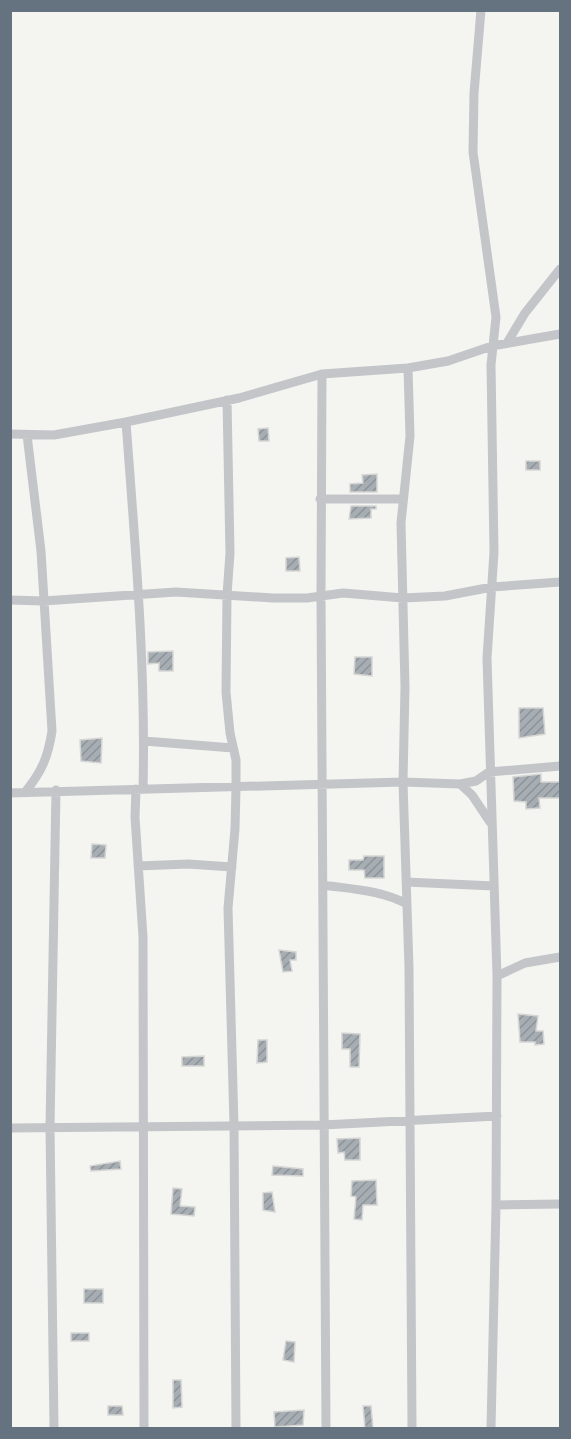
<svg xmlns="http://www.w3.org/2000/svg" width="571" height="1439" viewBox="0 0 571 1439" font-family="'Varela Round',sans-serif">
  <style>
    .building { fill: url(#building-hatch); stroke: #d5d6d4; stroke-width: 1.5 }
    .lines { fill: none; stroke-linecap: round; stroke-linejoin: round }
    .street { stroke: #c3c5c9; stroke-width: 9 }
  </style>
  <defs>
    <pattern id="building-hatch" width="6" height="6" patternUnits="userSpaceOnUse" patternTransform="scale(1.5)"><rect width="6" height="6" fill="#a7aeb3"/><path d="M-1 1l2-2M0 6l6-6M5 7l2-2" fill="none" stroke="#8c9297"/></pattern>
  </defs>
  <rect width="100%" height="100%" fill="#f4f4f1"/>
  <path class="building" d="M268,428L269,441H259L258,429Z
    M526,461H540V470H526Z
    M377,474V492H350V484L363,483L362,475Z
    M351,506H376V509H371V518L349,519Z
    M299,557L300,571H286V558Z
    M173,651V671H159V663L148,664V652Z
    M355,657H372V676L354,674Z
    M519,708H543L545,734L519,738Z
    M102,738L101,763L81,761L80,740Z
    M541,774V782H561V798H539L540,808L526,809V802L514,801L513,777Z
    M92,844L106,845L105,858H91Z
    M364,856H384V878H365L364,870H349V860H363Z
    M279,950L296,952V960H290L292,971L283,972Z
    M518,1014L538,1016L536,1031H543L544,1044L535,1045V1042H520Z
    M342,1033L360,1034L359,1067H350V1049H342Z
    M258,1040H267V1062L257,1063Z
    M204,1056V1066H182V1057Z
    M360,1138V1160H345L344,1152L338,1153L337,1139Z
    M120,1161L121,1169L91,1171L90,1166Z
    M273,1166L303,1169V1176L272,1175Z
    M376,1180L377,1205H363L362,1220L354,1219L356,1197L351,1196L352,1181Z
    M173,1188L182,1189L180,1206L195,1207L194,1216L171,1214Z
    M272,1192L275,1212L263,1210V1193Z
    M84,1289H103V1303H84Z
    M71,1333H89V1341H71Z
    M286,1341L295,1342L294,1362L283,1360Z
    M173,1380H181L182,1407L173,1408Z
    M108,1406H122L123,1415H108Z
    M363,1406H371L373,1428H365Z
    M304,1410L303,1425L275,1427L274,1412Z"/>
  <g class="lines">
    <path class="street" d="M481,10L474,93L473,152L496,317L491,365L494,552L487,658L497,976L496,1205L491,1428
      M507,343L525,313L560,269
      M408,368L410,436L401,523L405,687L403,782L409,968L412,1428
      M322,374L321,596L326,1428
      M227,400L230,553L227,595L226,692L230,733L236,760V787L235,829L228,908L234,1125L236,1428
      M126,422C135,544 146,666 143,789
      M10,434L54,435L126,422L239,398L322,374L408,368L448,361L492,346L560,334
      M320,499H403
      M10,600L43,601L176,592L273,598H307L343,593L403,598L445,596L492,587L560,582
      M144,741L233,748
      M460,784L472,795L490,822
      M136,789L135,817L143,937L144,1428
      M26,791C42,771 48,757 52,731L41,551L27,435
      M10,793L403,782L460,784L476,781L489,772L560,766
      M138,866L188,864L232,867
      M406,882L494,886
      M323,885C351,889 381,890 407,904
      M497,976L525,963L560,957
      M10,1128L323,1125L497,1116
      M496,1205L560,1204
      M54,1428L50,1127L56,790"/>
  </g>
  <rect width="571" height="1439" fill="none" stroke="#657280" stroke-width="24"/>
</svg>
